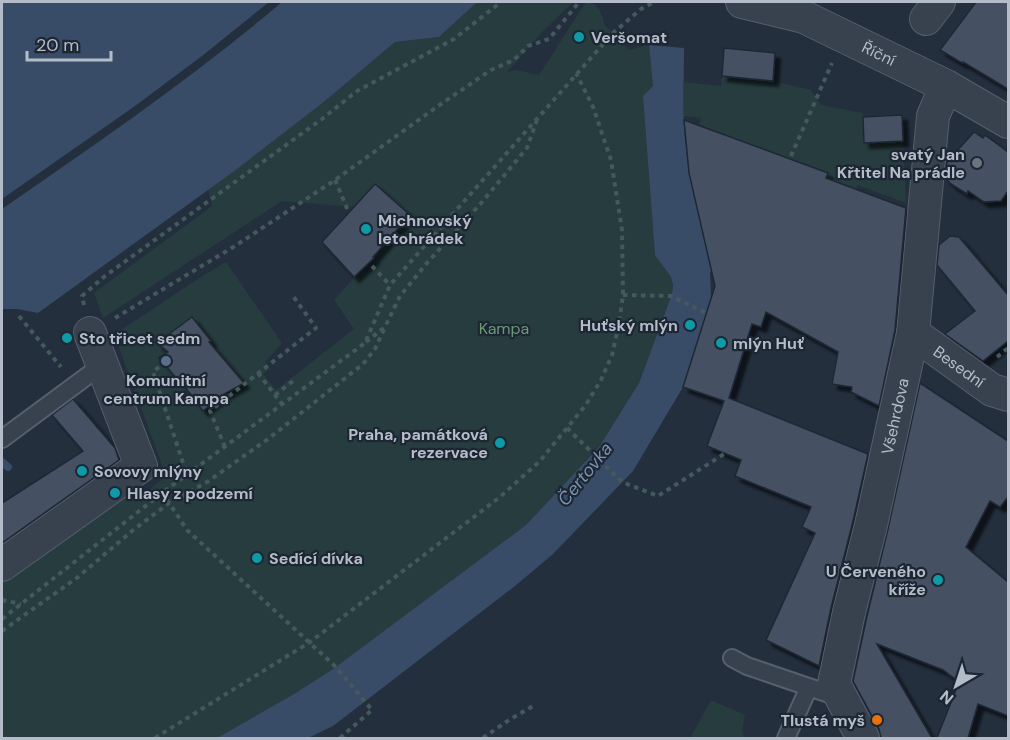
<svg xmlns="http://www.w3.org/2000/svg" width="1010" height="740" viewBox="0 0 1010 740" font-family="'DM Sans',sans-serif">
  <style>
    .green { fill: #263c3f }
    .water { fill: #394c67 }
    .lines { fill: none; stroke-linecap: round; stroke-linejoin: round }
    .stream { stroke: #394c67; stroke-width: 8 }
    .building { fill: #455162; stroke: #1f2835; stroke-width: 1.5; filter: url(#shadow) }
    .lane-casing { stroke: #565f6c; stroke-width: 20 }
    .street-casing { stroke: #565f6c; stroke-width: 34 }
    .path { stroke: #44595c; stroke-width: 4; stroke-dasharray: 4.5 4.5; stroke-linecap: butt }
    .lane { stroke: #38414e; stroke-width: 16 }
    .street { stroke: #38414e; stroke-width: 32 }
    .culture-dot { fill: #0f9aa8; stroke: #1d2633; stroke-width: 2 }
    .worship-dot { fill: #6b7280; stroke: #1d2633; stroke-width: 2 }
    .service-dot { fill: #5c6f8a; stroke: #1d2633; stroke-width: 2 }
    .food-dot { fill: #e8710a; stroke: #1d2633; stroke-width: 2 }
    .labels { text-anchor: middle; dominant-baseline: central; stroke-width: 4.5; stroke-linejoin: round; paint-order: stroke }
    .poi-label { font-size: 16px; font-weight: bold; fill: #b4bcc9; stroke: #1d2633; text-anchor: start }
    .street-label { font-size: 16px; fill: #b4bcc9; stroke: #1d2633 }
    .park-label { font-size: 16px; fill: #6b9a76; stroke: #1d2633 }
    .water-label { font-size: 18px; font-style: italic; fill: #7c92b1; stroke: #1d2633 }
  </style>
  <defs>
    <filter id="shadow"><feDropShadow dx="5.5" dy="5.5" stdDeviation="1.5" flood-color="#0009"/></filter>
  </defs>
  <rect width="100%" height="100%" fill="#242f3e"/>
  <path class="green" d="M476,2H573L542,32L507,72L516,70L539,75L586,2C597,2 603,14 604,24L629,50L649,45L653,86L643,96L655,254L671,277L673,285L672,294L639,383L599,447L526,525L333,669L294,694L217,738H2V545L28,527L126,494L131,500H136L164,478L165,473L114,334C152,311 187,284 226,262L282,343L265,362L270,369L263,374L276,390L354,329L334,300L363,268L367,271L376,260L373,257L410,215L378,187L354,207L282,201L103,318L94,293L212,206L208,190L325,101L395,42L439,37Z
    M722,76L773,81L811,90L821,105L863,113L865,143L903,141L906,203L858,185L855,192L825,181L828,173L699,126L701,118L683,116L684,82L721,86Z
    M711,700L745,715L742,730L744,738H690Z"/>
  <path class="water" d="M2,2H269L202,56L135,106L2,199Z
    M282,2H477L439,37L395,42L325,101L237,169L38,313L17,309H2V209C97,143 194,77 282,2Z
    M649,45L684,48C684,79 682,110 685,140C690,185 702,228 712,271L710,272L711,299L683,387L633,471L553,554L515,586L333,726L308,738H217L294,694L333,669L526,525L599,447L639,383L672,294L673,285L671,277L655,255L643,96L653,86Z"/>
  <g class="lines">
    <path class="stream" d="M2,462L8,467"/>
  </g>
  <path class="building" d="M976,2H1008V89L963,62L962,63L940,50Z
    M724,48L775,53L773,81L722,76Z
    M902,115L903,141L864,143L863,117Z
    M684,120L828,173L826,178L906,208L895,330L879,406L851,392L852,387L832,384L838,352L766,312L761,327L752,324L729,398L868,454L853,521L831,608L819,666L766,640L815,533L802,527L811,507L735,476L741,460L707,446L724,401L683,387L715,286L689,173Z
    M974,132L983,138L985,135L1008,152V191L1001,201L984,202L968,191L967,194L951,184L945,178L947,162Z
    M375,184L410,215L373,257L374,258L354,277L322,242Z
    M950,236L959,237L1008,295V341L983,361L945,334L975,311L937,265L939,245Z
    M192,317L211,341L209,342L244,383L224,394L203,411L179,379L178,380L159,358L168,352L157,343Z
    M920,383L1008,441V497L1000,507L990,501L966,547L1008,582V716L978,704L968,738H937L959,682L943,670L877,644L932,738H881L879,729L853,681L867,616L888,529Z
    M73,399L115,448L119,460L2,543V503L83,451L52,415Z"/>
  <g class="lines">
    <g class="lane-casing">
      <path id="lane" d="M2,439L102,365
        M732,658L747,666L841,698
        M786,738L809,687"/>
    </g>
    <g class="street-casing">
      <g id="street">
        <path id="s1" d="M742,2L804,17L946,86L1008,122"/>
        <path d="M926,19L939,2"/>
        <path id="s2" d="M913,333L992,390L1008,395"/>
        <path d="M2,565L141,466L90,333"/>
        <path id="s3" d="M863,738L834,684L849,612L871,525L913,333L933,116L946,86"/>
      </g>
    </g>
    <path class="path" d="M791,156L832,63
      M335,180L349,213
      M372,266L390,285
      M623,295L671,296L706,313
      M84,305L82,296L105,276L322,119L357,91L454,39L501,2
      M19,316L61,367
      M115,318L235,246L335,180L441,104L491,70L514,60L528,46L549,39L579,2
      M366,342L385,327L400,296L427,263L482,202L527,148L537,120
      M997,357L1008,348
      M159,367L153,372L187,475
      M258,373L282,404
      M275,395L293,381L291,378
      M567,428L622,482L658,496L724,454
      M225,447L210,411L316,328L293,296
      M162,492L187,530L336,667L372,710L340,738
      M2,600L21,604
      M2,619L162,493L365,343L390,285L613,33L641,9L654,2
      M2,631L78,577L132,531L169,503L207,482L268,439L363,364L375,349L385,327
      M155,738L310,642L500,497L539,462L585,406L601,380L612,355L619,324L623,295L622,230L611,160L593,107L576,73
      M483,738L509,720L533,706"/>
    <use href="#lane" class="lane"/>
    <use href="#street" class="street"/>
  </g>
  <g class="culture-dot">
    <circle cx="579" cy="37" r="6"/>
    <circle cx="366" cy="229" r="6"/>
    <circle cx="690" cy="325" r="6"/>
    <circle cx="67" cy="338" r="6"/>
    <circle cx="721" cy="343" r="6"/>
    <circle cx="500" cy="443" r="6"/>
    <circle cx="82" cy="471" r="6"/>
    <circle cx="115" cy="493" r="6"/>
    <circle cx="257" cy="558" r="6"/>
    <circle cx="938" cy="580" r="6"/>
  </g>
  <circle class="worship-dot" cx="977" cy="163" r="6"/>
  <circle class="service-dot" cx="166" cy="361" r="6"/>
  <circle class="food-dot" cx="877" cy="720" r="6"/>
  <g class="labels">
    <g class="poi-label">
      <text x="591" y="37">Veršomat</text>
      <text x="965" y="154" text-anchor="end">svatý Jan<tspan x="965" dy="18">Křtitel Na prádle</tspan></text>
      <text x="378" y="220">Michnovský<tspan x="378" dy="18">letohrádek</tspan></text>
      <text x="678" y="325" text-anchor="end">Huťský mlýn</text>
      <text x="79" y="338">Sto třicet sedm</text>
      <text x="733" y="343">mlýn Huť</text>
      <text x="166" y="380" text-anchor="middle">Komunitní<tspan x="166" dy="18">centrum Kampa</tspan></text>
      <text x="488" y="434" text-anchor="end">Praha, památková<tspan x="488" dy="18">rezervace</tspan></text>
      <text x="94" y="471">Sovovy mlýny</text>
      <text x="127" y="493">Hlasy z podzemí</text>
      <text x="269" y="558">Sedící dívka</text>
      <text x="926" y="571" text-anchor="end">U Červeného<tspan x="926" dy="18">kříže</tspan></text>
      <text x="865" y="720" text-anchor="end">Tlustá myš</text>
    </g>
    <g class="street-label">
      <text stroke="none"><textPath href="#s1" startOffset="147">Říční</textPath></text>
      <text stroke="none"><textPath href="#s2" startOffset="57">Besední</textPath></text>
      <text stroke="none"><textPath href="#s3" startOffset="336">Všehrdova</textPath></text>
    </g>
    <g class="park-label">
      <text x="504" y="328">Kampa</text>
    </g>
    <g class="water-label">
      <text transform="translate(585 474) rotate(-51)">Čertovka</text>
    </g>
  </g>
  <rect width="1010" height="740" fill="none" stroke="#b4bcc9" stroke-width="6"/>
  <g transform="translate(956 686) rotate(219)" stroke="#1d2633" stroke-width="4.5" paint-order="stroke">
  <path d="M0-4.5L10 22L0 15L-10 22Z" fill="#b4bcc9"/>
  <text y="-9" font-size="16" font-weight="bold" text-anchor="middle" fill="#b4bcc9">N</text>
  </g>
  <path d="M27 51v9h84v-9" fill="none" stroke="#b4bcc9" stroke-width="3"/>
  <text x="36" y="51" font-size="18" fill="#b4bcc9" stroke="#1d2633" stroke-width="4.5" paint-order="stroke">20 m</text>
</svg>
